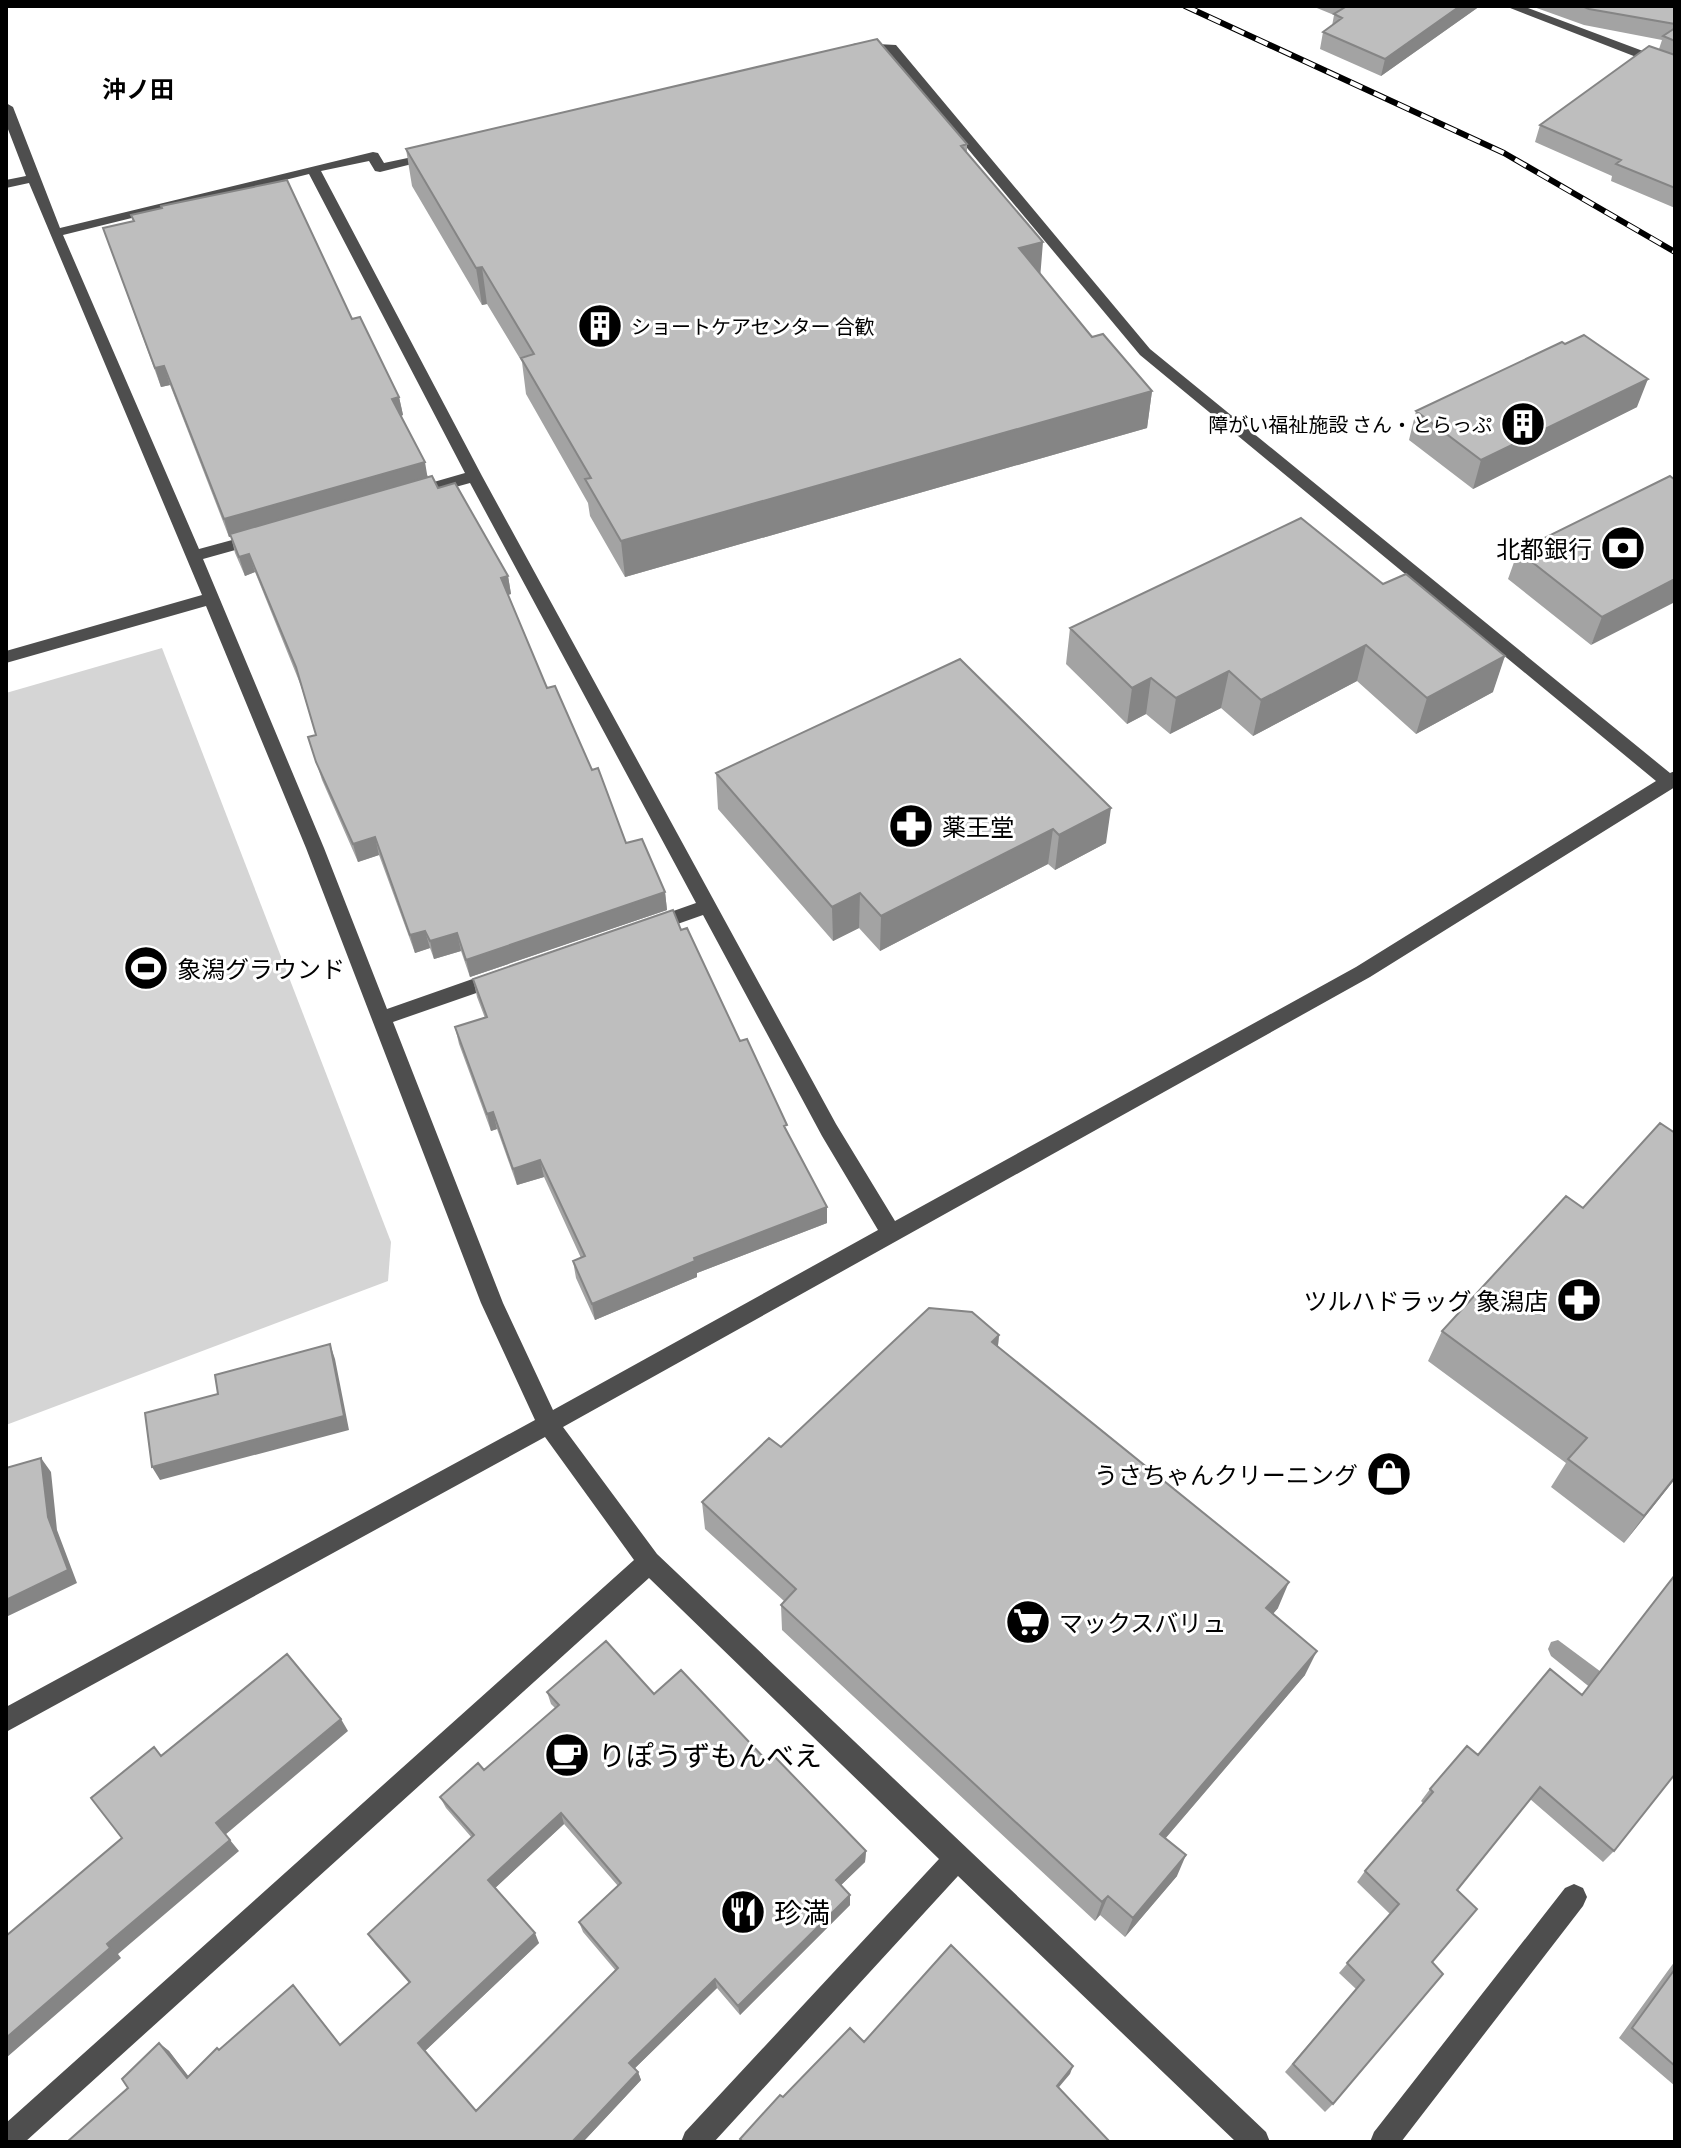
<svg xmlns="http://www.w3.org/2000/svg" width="1681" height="2148" viewBox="0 0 1681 2148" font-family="Commissioner,'Noto Sans JP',sans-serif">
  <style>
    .green { fill: #d5d5d5 }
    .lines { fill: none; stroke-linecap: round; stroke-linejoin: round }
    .stream { fill: #9c9c9c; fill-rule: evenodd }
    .minor { fill: #4e4e4e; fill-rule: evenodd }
    .rail-casing { stroke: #000; stroke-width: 6 }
    .rail { stroke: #fff; stroke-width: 4; stroke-dasharray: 13; stroke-linecap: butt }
    .wall { fill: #a3a3a3; fill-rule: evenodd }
    .shaded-wall { fill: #858585 }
    .building { fill: #bebebe; stroke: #858585; stroke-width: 2; fill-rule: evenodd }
    .labels { text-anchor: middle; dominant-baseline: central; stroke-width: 6; stroke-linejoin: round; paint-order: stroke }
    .far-poi-label { font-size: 20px; fill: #000; stroke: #fff; text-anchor: start }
    .far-quarter-label { font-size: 24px; font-weight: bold; fill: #000; stroke: #fff }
    .poi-label { font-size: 24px; fill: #000; stroke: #fff; text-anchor: end }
    .near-poi-label { font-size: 28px; fill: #000; stroke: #fff; text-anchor: start }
  </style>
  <rect width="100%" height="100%" fill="#fff"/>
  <path class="green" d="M162,648L391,1242L388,1281L6,1425V693Z"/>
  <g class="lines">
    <path class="stream" d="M1558,1640L1616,1683L1619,1690L1616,1697L1609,1700L1602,1697L1551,1656L1548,1649L1551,1642Z"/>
    <path class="minor" d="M1505,6H1523L1675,63V72Z
      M858,43L896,45L1150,349L1670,773L1675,771V787L1370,977L563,1427L657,1554L1266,2132L1270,2142H1236L958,1876L714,2142H681L685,2132L939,1859L649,1578L25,2142H6V2123L634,1560L545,1437L6,1732V1707L535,1420L481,1303L306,848L206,606L6,663V651L202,595L29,183L6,188V180L26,176L6,124V103L13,107L60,228L373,152L378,153L384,163L436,152V158L380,172L375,171L369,161L321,171L482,476L836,1124L895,1221L1356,967L1656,781L1140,355L887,52L853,50V44ZM309,174L465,473L406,490L404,494L412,499L470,483L696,903L645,921L643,926L645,931L652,933L703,915L822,1136L878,1230L553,1410L503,1303L393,1022L508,982L511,977L508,972L501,969L387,1009L324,848L203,559L264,542L266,538L258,533L199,549L63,235Z
      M1574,1884L1583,1888L1587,1897L1583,1906L1401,2142H1370L1374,2132L1565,1888Z"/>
    <g class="rail-casing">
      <path id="rail" d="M1185,6L1504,153L1675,252"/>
    </g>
    <use href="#rail" class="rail"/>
  </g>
  <path class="wall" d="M1312,6H1480L1381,76L1320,49L1323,32L1332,26L1334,15Z
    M1531,6H1675V208L1611,181L1612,176L1535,142L1540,125L1659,49L1662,40L1584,25Z
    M967,144V153L1041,275L1092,337L1152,391L1147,428L625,577L590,516L588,503L526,394L522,362L487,304L482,305L412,186L406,149Z
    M103,228L352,319L399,397L403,415L401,416L428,477L438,488L508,576L511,594L508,595L547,688L592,770L626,843L665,892L667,910L470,977L461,951L434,959L430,948L415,953L379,855L358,862L322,780L308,737L316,735L301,686L255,572L245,576L235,553L231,537H229L170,385L161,387Z
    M1565,344L1637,407L1473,489L1409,440L1416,411Z
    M1670,476L1591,645L1508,579L1518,551Z
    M1301,518L1493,692L1416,734L1357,681L1253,736L1221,708L1170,734L1146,714L1127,724L1066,664L1070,628Z
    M960,659L1106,843L1055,870L1048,864L880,951L859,928L833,941L718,809L716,773Z
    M681,930L827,1207V1223L697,1273V1277L595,1320L576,1278L573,1261L581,1258L544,1177L517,1185L497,1129L491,1131L459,1044L455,1027L485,1018L477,997L473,979Z
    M1675,1133V1479L1624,1543L1551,1487L1566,1463L1428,1361L1442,1331L1583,1208Z
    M999,1335L998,1346L1278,1608L1273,1614L1305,1675L1165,1839L1177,1876L1125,1937L1100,1915L1095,1921L782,1630L781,1605L784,1601L705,1529L702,1502L781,1447Z
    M547,1692L654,1694L767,1761L866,1851L865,1862L841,1885L850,1905L740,2015L717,1988L634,2069L638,2072L641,2080L583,2142H67L128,2088L159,2043L169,2051L188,2076L220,2050L293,1985L340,2044L409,1983L375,1944L368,1934L472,1838L446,1808L440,1797L484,1770L555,1708L551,1704ZM564,1824L618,1886L579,1922L583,1932L616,1971L476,2111L425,2051L539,1943L495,1888Z
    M1582,1695L1614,1851L1603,1862L1530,1799L1457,1890L1432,1962L1333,2104L1325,2112L1285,2072L1356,1989L1339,1973L1390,1914L1357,1882L1365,1871L1424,1804L1421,1801L1430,1789L1478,1755Z
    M1675,1961V2086L1619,2038Z"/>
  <path class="shaded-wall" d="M1460,6H1480L1381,76L1385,59Z
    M1043,242L1040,279L1019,248Z
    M482,267L487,304L482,305L476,268Z
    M164,366L170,385L161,387L155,368Z
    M1648,379L1637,407L1473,489L1481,460Z
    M1152,391L1147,428L625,577L621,541Z
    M399,397L403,415L396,417L392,399Z
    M425,462L428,480L229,537L224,519Z
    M249,554L255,572L245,576L239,557Z
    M508,576L511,594L504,596L501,578Z
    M1675,579V602L1591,645L1602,617Z
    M1366,645L1357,681L1253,736L1261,700Z
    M1505,656L1493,692L1416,734L1427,698Z
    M1229,671L1221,708L1170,734L1176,698Z
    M1151,678L1146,714L1127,724L1132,688Z
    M1111,808L1106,843L1055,870L1059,835Z
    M1053,829L1048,864L880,951L881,916Z
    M375,837L379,855L358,862L353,844Z
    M665,892L667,910L470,977L466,960Z
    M860,893L859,928L833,941L832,907Z
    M425,931L430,948L415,953L410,935Z
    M457,933L461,951L434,959L430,941Z
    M493,1112L497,1129L491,1131L487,1114Z
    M540,1160L544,1177L517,1185L513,1169Z
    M827,1207V1223L697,1273V1277L595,1320L592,1304L694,1258Z
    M999,1335L996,1364L992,1342Z
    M330,1344L335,1359L349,1430L160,1480L152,1467Z
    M41,1458L51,1472L57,1530L77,1583L6,1617V1600Z
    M1675,1477V1479L1624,1543L1644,1516Z
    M1289,1582L1278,1608L1255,1634L1266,1608Z
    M1317,1651L1305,1675L1151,1855L1160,1834Z
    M341,1719L348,1731L225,1835L216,1823Z
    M561,1813L564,1824L493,1890L488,1880Z
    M230,1840L239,1851L118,1954L121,1958L6,2058V2038L107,1944Z
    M866,1851L865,1862L836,1890V1880Z
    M1186,1855L1177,1876L1125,1937L1133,1918Z
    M850,1895V1905L740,2015L738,2006Z
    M1108,1896L1100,1915L1095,1921L1102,1902Z
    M535,1933L539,1943L425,2051L418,2043Z
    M715,1979L717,1988L632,2071L629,2063Z
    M159,2043L169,2051L196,2086L187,2078Z
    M1073,2066L1070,2074L1054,2093L1057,2086Z
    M638,2072L641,2080L583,2142H572Z"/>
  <path class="building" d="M1347,6H1460L1385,59L1323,32L1342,18L1334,14Z
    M1582,6H1675V24L1589,9Z
    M1675,28V41L1663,36Z
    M877,39L967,144L961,146L1043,242L1019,248L1092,337L1103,334L1152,391L621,541L585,479L591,478L521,358L534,354L482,267L476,268L406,149Z
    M1649,46L1675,55V188L1616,164L1621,160L1540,125Z
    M287,180L352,319L360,317L399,397L392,399L425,462L224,519L164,366L155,368L103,228L134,221L131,215L162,208L161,206Z
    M1584,335L1648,379L1481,460L1416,411L1562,342L1565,344Z
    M432,476L438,488L455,483L508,576L501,578L547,688L555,686L592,770L598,768L626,843L642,839L665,892L466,960L457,933L430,941L425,931L410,935L375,837L353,844L316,762L308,737L316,735L296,667L249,554L239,557L230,534Z
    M1670,476L1675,480V579L1602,617L1518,551Z
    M1301,518L1383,584L1406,574L1505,656L1427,698L1366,645L1261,700L1229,671L1176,698L1151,678L1132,688L1070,628Z
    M960,659L1111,808L1059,835L1053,829L881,916L860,893L832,907L716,773Z
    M673,910L681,930L687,928L740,1041L747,1039L787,1125L784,1126L827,1207L694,1258L695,1261L592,1304L573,1261L585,1256L540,1160L513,1169L493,1112L487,1114L455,1027L487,1017L473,979Z
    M1660,1123L1675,1133V1477L1644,1516L1568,1459L1587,1438L1442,1331L1566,1196L1583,1208Z
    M929,1308L972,1312L999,1335L992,1342L1289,1582L1266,1608L1317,1651L1160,1834L1186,1855L1133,1918L1108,1896L1102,1902L781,1605L796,1589L702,1502L769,1438L781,1447Z
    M330,1344L344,1416L152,1467L145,1413L218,1394L215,1375Z
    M41,1458L48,1517L68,1570L6,1600V1468Z
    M1675,1575V1774L1614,1851L1540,1787L1457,1890L1477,1909L1432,1962L1443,1974L1333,2104L1293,2064L1364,1980L1347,1963L1399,1904L1365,1871L1433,1792L1430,1789L1467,1746L1478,1755L1550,1669L1582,1695Z
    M606,1641L654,1694L681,1670L767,1761L773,1755L866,1851L836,1880L850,1895L738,2006L715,1979L629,2063L638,2072L572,2142H67L128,2088L122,2079L159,2043L187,2078L217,2048L219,2050L293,1985L340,2045L410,1982L368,1934L474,1835L440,1797L478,1763L484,1770L559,1705L547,1692ZM561,1813L621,1883L579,1922L618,1968L476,2111L418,2043L535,1933L488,1880Z
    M287,1654L341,1719L216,1823L230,1840L107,1944L110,1948L6,2038V1936L122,1838L91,1798L154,1747L161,1756Z
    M951,1945L1073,2066L1057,2086L1110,2142H743L740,2139L780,2095L783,2097L850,2028L864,2042Z
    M1675,1969V2066L1632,2028Z"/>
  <defs>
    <g id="building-disc" transform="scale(2.3)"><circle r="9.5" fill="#000" stroke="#fff"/><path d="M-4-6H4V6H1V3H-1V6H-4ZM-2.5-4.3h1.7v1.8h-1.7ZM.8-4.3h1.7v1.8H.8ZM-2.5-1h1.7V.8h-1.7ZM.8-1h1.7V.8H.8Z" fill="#fff"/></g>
    <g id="bank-disc" transform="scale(2.3)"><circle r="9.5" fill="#000" stroke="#fff"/><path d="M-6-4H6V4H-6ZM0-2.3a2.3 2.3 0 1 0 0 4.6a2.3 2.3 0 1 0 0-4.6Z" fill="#fff"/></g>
    <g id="pharmacy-disc" transform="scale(2.3)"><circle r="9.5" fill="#000" stroke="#fff"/><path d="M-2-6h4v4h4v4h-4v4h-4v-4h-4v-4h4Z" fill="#fff"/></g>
    <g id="stadium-disc" transform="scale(2.3)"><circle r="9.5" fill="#000" stroke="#fff"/><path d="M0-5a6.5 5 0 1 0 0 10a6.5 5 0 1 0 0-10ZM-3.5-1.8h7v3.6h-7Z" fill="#fff"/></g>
    <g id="shop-disc" transform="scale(2.3)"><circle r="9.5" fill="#000" stroke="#fff"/><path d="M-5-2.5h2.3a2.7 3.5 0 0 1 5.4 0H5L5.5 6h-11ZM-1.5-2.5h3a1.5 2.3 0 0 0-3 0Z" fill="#fff"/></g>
    <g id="supermarket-disc" transform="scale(2.3)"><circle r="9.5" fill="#000" stroke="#fff"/><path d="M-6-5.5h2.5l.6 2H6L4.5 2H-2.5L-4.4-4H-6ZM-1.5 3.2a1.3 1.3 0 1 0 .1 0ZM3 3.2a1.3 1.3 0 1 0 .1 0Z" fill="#fff"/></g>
    <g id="cafe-disc" transform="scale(2.3)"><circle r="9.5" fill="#000" stroke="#fff"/><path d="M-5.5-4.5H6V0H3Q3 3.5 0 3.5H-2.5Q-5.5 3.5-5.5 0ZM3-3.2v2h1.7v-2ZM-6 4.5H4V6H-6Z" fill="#fff"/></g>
    <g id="restaurant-disc" transform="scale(2.3)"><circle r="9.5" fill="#000" stroke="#fff"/><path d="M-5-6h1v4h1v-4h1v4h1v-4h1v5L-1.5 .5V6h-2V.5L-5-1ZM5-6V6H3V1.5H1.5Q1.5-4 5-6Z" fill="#fff"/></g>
  </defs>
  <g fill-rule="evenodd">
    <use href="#building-disc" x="600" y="326"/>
    <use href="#building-disc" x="1523" y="424"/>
    <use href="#bank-disc" x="1623" y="548"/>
    <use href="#pharmacy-disc" x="911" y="826"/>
    <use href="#stadium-disc" x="146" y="968"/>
    <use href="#pharmacy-disc" x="1579" y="1300"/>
    <use href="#shop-disc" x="1389" y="1474"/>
    <use href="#supermarket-disc" x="1028" y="1622"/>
    <use href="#cafe-disc" x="567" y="1755"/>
    <use href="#restaurant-disc" x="743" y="1912"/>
  </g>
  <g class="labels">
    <g class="far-poi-label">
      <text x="631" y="326">ショートケアセンター 合歓</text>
      <text x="1492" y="424" text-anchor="end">障がい福祉施設 さん・とらっぷ</text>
    </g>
    <g class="far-quarter-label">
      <text x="138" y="88">沖ノ田</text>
    </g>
    <g class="poi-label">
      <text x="1592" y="548">北都銀行</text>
      <text x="942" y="826" text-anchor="start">薬王堂</text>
      <text x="177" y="968" text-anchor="start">象潟グラウンド</text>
      <text x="1548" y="1300">ツルハドラッグ 象潟店</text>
      <text x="1358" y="1474">うさちゃんクリーニング</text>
      <text x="1059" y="1622" text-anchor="start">マックスバリュ</text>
    </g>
    <g class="near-poi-label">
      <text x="598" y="1755">りぽうずもんべえ</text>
      <text x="774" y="1912">珍満</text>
    </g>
  </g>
  <rect width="1681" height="2148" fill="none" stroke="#000000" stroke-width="16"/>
</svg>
